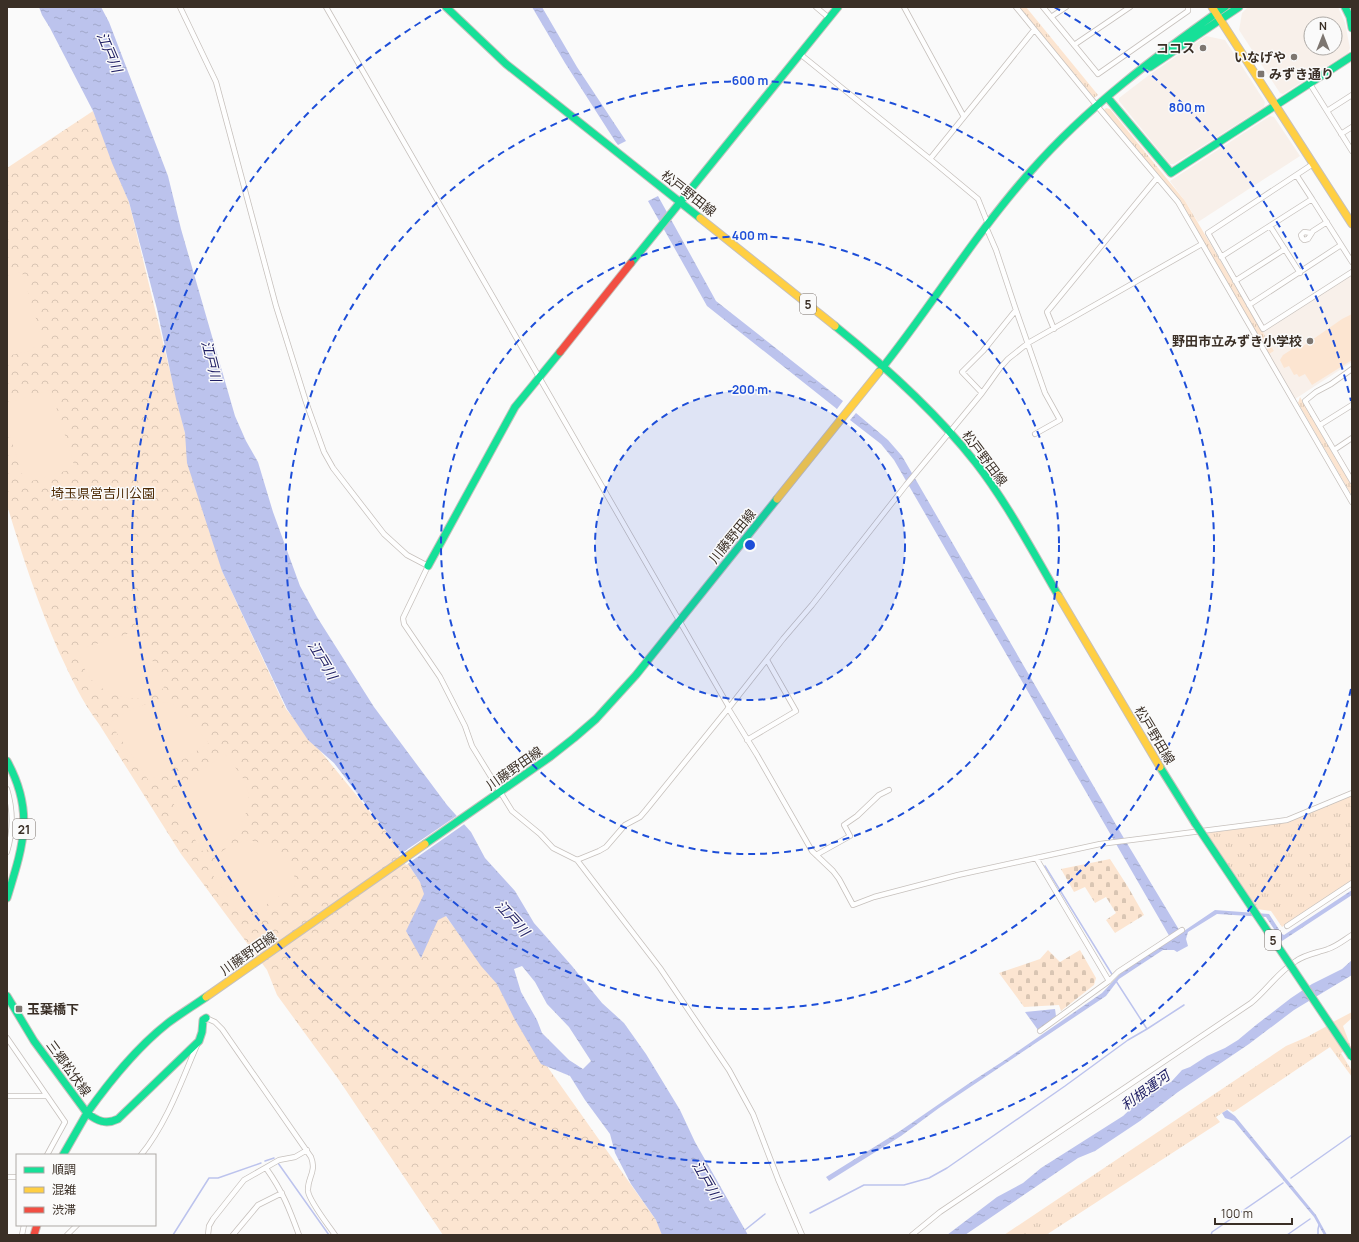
<svg xmlns="http://www.w3.org/2000/svg" width="1359" height="1242" viewBox="0 0 1359 1242" font-family="Manrope,'Noto Sans JP',sans-serif">
  <style>
    .built { fill: #f8f0ea; fill-rule: evenodd }
    .grass { fill: url(#grass-tufts) }
    .cemetery { fill: url(#cemetery-stones) }
    .park { fill: url(#park-crowns) }
    .pitch { fill: #fce5d1 }
    .water { fill: url(#water-ripples); fill-rule: evenodd }
    .pier { fill: #fafafa }
    .lines { fill: none; stroke-linecap: round; stroke-linejoin: round }
    .stream { stroke: #bcc3ed; stroke-width: 1.5 }
    .street-casing { stroke: #c6c0bc; stroke-width: 6 }
    .fast-casing { stroke: #c6c0bc; stroke-width: 9 }
    .slow-casing { stroke: #c6c0bc; stroke-width: 9 }
    .jam-casing { stroke: #c6c0bc; stroke-width: 9 }
    .street { stroke: #fefefe; stroke-width: 4.5 }
    .fast { stroke: #16e098; stroke-width: 7 }
    .slow { stroke: #ffcf43; stroke-width: 7 }
    .jam { stroke: #f24e42; stroke-width: 7 }
    .fast-bridge-casing { stroke: #c6c0bc; stroke-width: 9; stroke-linecap: butt }
    .fast-bridge { stroke: #16e098; stroke-width: 7 }
    .ring { fill: none; stroke: #1d4ed8; stroke-width: 2; stroke-dasharray: 7 5 }
    .poi-dot { fill: #7d7670; stroke: #fafafa; stroke-width: 1.5 }
    .labels { text-anchor: middle; dominant-baseline: central; stroke-width: 3; stroke-linejoin: round; paint-order: stroke }
    .shield { fill: #fafafa; stroke: #746c66; stroke-width: 1 }
    .shield-label { font-size: 12px; font-weight: bold; fill: #3a2f26 }
    .poi-label { font-size: 13px; font-weight: bold; fill: #3a2f26; stroke: #fafafa; text-anchor: end }
    .street-label { font-size: 13px; fill: #3a2f26; stroke: #fafafa }
    .park-label { font-size: 13px; fill: #4e2b05; stroke: #fafafa }
    .water-label { font-size: 14px; font-style: italic; fill: #212065; stroke: #fafafa }
    .centre { fill: #1d4ed8; stroke: #fafafa; stroke-width: 2 }
    .ring-label { font-size: 12px; text-anchor: middle; font-weight: bold; fill: #1d4ed8; stroke: #fafafa; stroke-width: 3; stroke-linejoin: round; paint-order: stroke }
  </style>
  <defs>
    <pattern id="grass-tufts" width="24" height="20" patternUnits="userSpaceOnUse"><rect width="24" height="20" fill="#fce5d1"/><path d="M3 7l-1-3M5 7V3M7 7l1-3M15 17l-1-3M17 17v-4M19 17l1-3" fill="none" stroke="#d9c5b3"/></pattern>
    <pattern id="cemetery-stones" width="16" height="16" patternUnits="userSpaceOnUse"><rect width="16" height="16" fill="#fce5d1"/><path d="M2 7V4a2 2 0 0 1 4 0v3zM10 15v-3a2 2 0 0 1 4 0v3z" fill="#d9c5b3"/></pattern>
    <pattern id="park-crowns" width="20" height="18" patternUnits="userSpaceOnUse"><rect width="20" height="18" fill="#fce5d1"/><path d="M2 6a3 3 0 1 1 6 0M12 15a3 3 0 1 1 6 0" fill="none" stroke="#d9c5b3"/></pattern>
    <pattern id="water-ripples" width="26" height="14" patternUnits="userSpaceOnUse"><rect width="26" height="14" fill="#bcc3ed"/><path d="M2 4q2-2 4 0t4 0M15 11q2-2 4 0t4 0" fill="none" stroke="#a2a8cb"/></pattern>
  </defs>
  <rect width="100%" height="100%" fill="#fafafa"/>
  <path class="built" d="M1248,7H1338L1345,23L1350,48L1348,53L1283,94L1280,93L1239,30L1242,13ZM1311,24H1335V48H1311Z
    M1206,36L1225,40L1265,102L1264,107L1174,164H1170L1119,101V98L1149,75Z
    M1270,116L1274,117L1300,156L1198,222L1185,201L1170,181Z
    M1352,274V362L1295,399L1269,354L1274,351L1262,332Z"/>
  <path class="grass" d="M1019,7H1026L1098,95L1094,98Z
    M1106,108L1110,109L1185,201L1274,351L1269,354L1180,201L1109,116L1103,111Z
    M1300,397L1352,486V496L1298,403Z
    M1352,795V881L1282,927L1271,911L1257,909L1206,833L1286,822Z
    M1352,1012V1018L1343,1026L1352,1050L1333,1022Z
    M1327,1026L1344,1051L1341,1053L1352,1071V1077L1330,1047L1235,1111L1233,1112L1228,1109L1216,1117L1220,1122L1046,1235H1004L1286,1046L1307,1037Z"/>
  <path class="cemetery" d="M1110,859L1128,887L1144,915L1115,933L1106,920L1116,913L1106,897L1095,903L1085,887L1074,892L1061,869Z
    M1048,950L1060,962L1080,950L1096,978L1094,985L1061,1011L1059,1005L1024,1007L999,973L1040,959Z"/>
  <path class="park" d="M93,111L129,202L185,433L222,571L286,709L389,835L420,882L497,984L527,1038L656,1220L664,1235H443L339,1080L277,995L267,970L181,854L99,724C82,702 71,677 59,652C38,604 22,555 7,505V168Z"/>
  <path class="pitch" d="M22,272L43,342L29,351L7,356V276Z
    M1352,314V360L1312,385L1305,374L1299,377L1297,374L1294,375L1289,366L1284,368L1280,360L1283,355L1297,346L1299,349L1342,319Z
    M51,390L75,468L25,483L7,426V403Z
    M139,630L164,687C162,689 160,692 158,693C138,706 104,695 90,678C84,670 81,659 78,650Z
    M157,701L173,704L184,713L209,743L149,781L110,723C124,711 139,706 157,701Z
    M225,754C232,764 242,774 246,785C255,808 239,832 220,845C215,848 208,849 202,851L169,796L171,791Z
    M249,840C277,847 292,855 296,885L243,920L208,868C220,851 228,844 249,840Z"/>
  <path class="water" d="M39,7H101L109,22L168,176L181,229L235,416L246,441L258,462L273,512L300,586L317,617L374,707L447,805L471,832L485,858L515,891L534,923L572,966L602,1003L624,1023L646,1054L680,1110L695,1142L748,1235H662L656,1220L631,1184L615,1153L610,1134L585,1100L570,1076L541,1064L514,1018L497,984L481,966L446,916L438,920L421,958L406,931L424,894L420,882L389,835L334,763L308,740L287,709L222,571L187,463L185,433L176,399L157,309L129,202L112,163L93,111L50,28L42,15ZM522,966L535,982L547,1004L569,1027L591,1061L583,1069L569,1060L542,1033L537,1020L521,992L514,969Z
    M532,7H542L577,67L626,141L618,145L615,141L565,63Z
    M658,196L716,301L843,401L837,409L707,306L648,201Z
    M856,413L888,440L902,456L1122,835L1181,933L1215,910L1269,914L1282,934L1284,935L1352,890V895L1282,941L1266,917L1217,914L1188,932L1186,939L1188,946L1177,952L1174,950H1163L1119,979L1106,996L939,1108L901,1136L829,1181L826,1177L900,1131L968,1084L1005,1060L1102,993L1121,973L1171,939L894,460L881,444L850,420Z
    M1352,960V975L1294,1010L1249,1044L1178,1092L1140,1121L1095,1151L1078,1158L965,1235H947L997,1197L1023,1183L1041,1168L1123,1116L1137,1103L1155,1090L1171,1082L1182,1070L1190,1067L1207,1056L1225,1048L1238,1040L1256,1025L1291,998L1312,984L1342,969Z
    M1055,1009L1056,1016L1038,1030L1025,1012Z
    M1227,1110L1235,1116L1316,1215L1327,1235H1324L1314,1217L1234,1121L1225,1118L1222,1113Z"/>
  <path class="pier" d="M458,815L466,823L406,865L399,855Z"/>
  <g class="lines">
    <path class="stream" d="M1045,866L1113,976
      M1116,981L1147,1029
      M265,1161L274,1158
      M278,1163L329,1235
      M1291,1178L1352,1135
      M810,1213L864,1185H904L929,1178L947,1168L1065,1086L1128,1040L1147,1029L1184,1005
      M745,1230L765,1214
      M173,1235L209,1178H218L261,1163
      M1211,1235L1212,1232L1283,1183
      M1287,1235L1310,1219
      M1318,1235V1229L1319,1225"/>
    <g class="street-casing">
      <path id="street" d="M180,7L216,82L276,306L306,402L324,452L333,468L384,534L407,555L428,566L403,618L404,624L440,677L465,726L472,746L512,811L540,834L553,848L577,860L660,968L729,1070L753,1114L778,1179L802,1235
        M326,7L729,707
        M816,7L829,18
        M904,7L964,117
        M1016,7L1097,106L1178,202L1352,502
        M1043,7L1098,74L1188,11V7
        M1051,17L1066,7
        M1074,45L1130,7
        M800,54L930,159L978,199L988,224
        M1310,84L1352,151
        M1327,111L1352,95
        M1341,134L1352,127
        M930,159L1034,30
        M1313,164L1208,233L1263,329L1352,272
        M1297,176L1312,199
        M1270,226L1300,273
        M986,227L996,250L1016,310L1045,393L1060,420L1035,434
        M1311,233L1304,232L1301,235L1302,238L1304,240L1308,239L1313,231L1327,222
        M1221,257L1312,199L1352,262
        M1235,281L1285,249
        M1249,305L1341,245
        M1054,329L1047,312L1157,178
        M1352,369L1331,384L1316,392L1305,401L1352,481
        M982,393L962,372L983,351L1016,310
        M1320,425L1352,405
        M1334,450L1352,438
        M728,708L757,755L812,851L833,871L839,879L853,905L874,897L958,875L1100,844L1287,820L1352,793
        M747,740L796,711L767,660
        M7,789C13,809 13,832 7,852
        M816,855L850,836L844,825L857,816L879,795L889,790
        M1036,858L1109,981
        M577,860L599,851L606,847L625,825L640,817L646,810L731,705L783,639L812,605L906,485L982,393L1000,368L1008,359L1028,343L1202,244
        M1287,926L1352,883
        M206,1018L215,1022L222,1029L311,1157C317,1172 307,1178 308,1191C309,1201 329,1226 335,1235
        M1040,1031L1109,981L1118,972L1182,930
        M7,1038L65,1122L47,1155
        M7,1096H47
        M141,1155C167,1123 181,1082 197,1045
        M266,1168C283,1192 289,1208 299,1235
        M7,1177H17
        M22,1235L24,1225
        M67,1235L77,1225
        M208,1235L209,1226L213,1219L244,1180L279,1160L295,1157L307,1150
        M233,1235L258,1205L282,1193
        M912,1235L940,1212L1251,1003C1267,990 1278,972 1296,961C1306,954 1317,953 1328,949C1337,946 1344,940 1352,935"/>
    </g>
    <g class="fast-casing">
      <path id="fast" d="M446,7L506,64L700,218
        M1345,7L1350,17L1352,28
        M1150,67L1239,7
        M1107,97L1171,173L1352,56
        M631,263L838,7
        M835,326C886,367 935,411 976,463C1007,503 1033,552 1058,595
        M879,372C931,307 975,234 1031,171C1087,107 1156,56 1225,7
        M428,566L515,407L560,352
        M7,761C35,812 23,846 7,898
        M1160,767L1195,823
        M425,844L550,757L574,738L596,719L636,675L777,499
        M7,996L34,1041L87,1113L63,1155
        M206,997C193,1006 180,1014 168,1023C136,1048 110,1081 87,1113C97,1121 106,1125 118,1119L199,1041L202,1032L203,1020L206,1018"/>
    </g>
    <g class="slow-casing">
      <path id="slow" d="M1212,7L1352,224
        M700,218L835,326
        M777,499L879,372
        M1058,595L1160,767
        M206,997L425,844"/>
    </g>
    <g class="jam-casing">
      <path id="jam" d="M560,352L631,263
        M34,1235L37,1225"/>
    </g>
    <use href="#street" class="street"/>
    <use href="#fast" class="fast"/>
    <use href="#slow" class="slow"/>
    <use href="#jam" class="jam"/>
    <g class="fast-bridge-casing">
      <path id="fast-bridge" d="M1195,823L1352,1057"/>
    </g>
    <use href="#fast-bridge" class="fast-bridge"/>
  </g>
  <circle cx="750" cy="545" r="155" fill="#1d4ed8" fill-opacity=".12"/>
  <g class="ring">
    <circle cx="750" cy="545" r="155"/>
    <circle cx="750" cy="545" r="309"/>
    <circle cx="750" cy="545" r="464"/>
    <path d="M1351 689A618 618 0 1 1 446 7M1054 7A618 618 0 0 1 1351 401"/>
  </g>
  <g class="poi-dot">
    <circle cx="1203" cy="48" r="4"/>
    <circle cx="1294" cy="57" r="4"/>
    <rect x="1257" y="70" width="8" height="8" rx="2"/>
    <circle cx="1310" cy="341" r="4"/>
    <rect x="15" y="1005" width="8" height="8" rx="2"/>
  </g>
  <g class="labels">
    <g class="shield">
      <rect x="800" y="294" width="16" height="20" rx="3"/>
      <rect x="13" y="819" width="22" height="20" rx="3"/>
      <rect x="1265" y="930" width="16" height="20" rx="3"/>
    </g>
    <g class="shield-label">
      <text x="808" y="304">5</text>
      <text x="24" y="829">21</text>
      <text x="1273" y="940">5</text>
    </g>
    <g class="poi-label">
      <text x="1195" y="48">ココス</text>
      <text x="1286" y="57">いなげや</text>
      <text x="1269" y="74" text-anchor="start">みずき通り</text>
      <text x="1302" y="341">野田市立みずき小学校</text>
      <text x="27" y="1009" text-anchor="start">玉葉橋下</text>
    </g>
    <g class="street-label">
      <text transform="translate(689 193) rotate(38)">松戸野田線</text>
      <text transform="translate(985 458) rotate(53)">松戸野田線</text>
      <text transform="translate(732 536) rotate(-51)">川藤野田線</text>
      <text transform="translate(1155 735) rotate(59)">松戸野田線</text>
      <text transform="translate(514 768) rotate(-35)">川藤野田線</text>
      <text transform="translate(248 953) rotate(-35)">川藤野田線</text>
      <text transform="translate(69 1068) rotate(54)">三郷松伏線</text>
    </g>
    <g class="park-label">
      <text x="103" y="493">埼玉県営吉川公園</text>
    </g>
    <g class="water-label">
      <text transform="translate(110 52) rotate(67)">江戸川</text>
      <text transform="translate(212 361) rotate(76)">江戸川</text>
      <text transform="translate(323 660) rotate(59)">江戸川</text>
      <text transform="translate(513 918) rotate(48)">江戸川</text>
      <text transform="translate(1145 1090) rotate(-36)">利根運河</text>
      <text transform="translate(707 1180) rotate(60)">江戸川</text>
    </g>
  </g>
  <circle cx="750" cy="545" r="6" class="centre"/>
  <g class="ring-label">
    <text x="750" y="85">600 m</text>
    <text x="1187" y="112">800 m</text>
    <text x="750" y="240">400 m</text>
    <text x="750" y="394">200 m</text>
  </g>
  <rect width="1359" height="1242" fill="none" stroke="#3a2f26" stroke-width="16"/>
  <rect x="16" y="1154" width="140" height="72" fill="#fafafa" stroke="#ada9a5"/>
  <rect x="24" y="1167" width="20" height="6" fill="#16e098" stroke="#ada9a5"/>
  <text x="52" y="1174" font-size="12" fill="#3a2f26">順調</text>
  <rect x="24" y="1187" width="20" height="6" fill="#ffcf43" stroke="#ada9a5"/>
  <text x="52" y="1194" font-size="12" fill="#3a2f26">混雑</text>
  <rect x="24" y="1207" width="20" height="6" fill="#f24e42" stroke="#ada9a5"/>
  <text x="52" y="1214" font-size="12" fill="#3a2f26">渋滞</text>
  <g transform="translate(1323 36)"><circle r="19" fill="#fafafa" stroke="#ada9a5"/>
  <path d="M0-3L7 15L0 10L-7 15Z" fill="#7d7670"/>
  <text y="-6" font-size="11" font-weight="bold" text-anchor="middle" fill="#3a2f26">N</text>
  </g>
  <path d="M1215 1218v6h77v-6" fill="none" stroke="#3a2f26" stroke-width="2"/>
  <text x="1221" y="1218" font-size="12" fill="#3a2f26" stroke="#fafafa" stroke-width="3" paint-order="stroke">100 m</text>
</svg>
